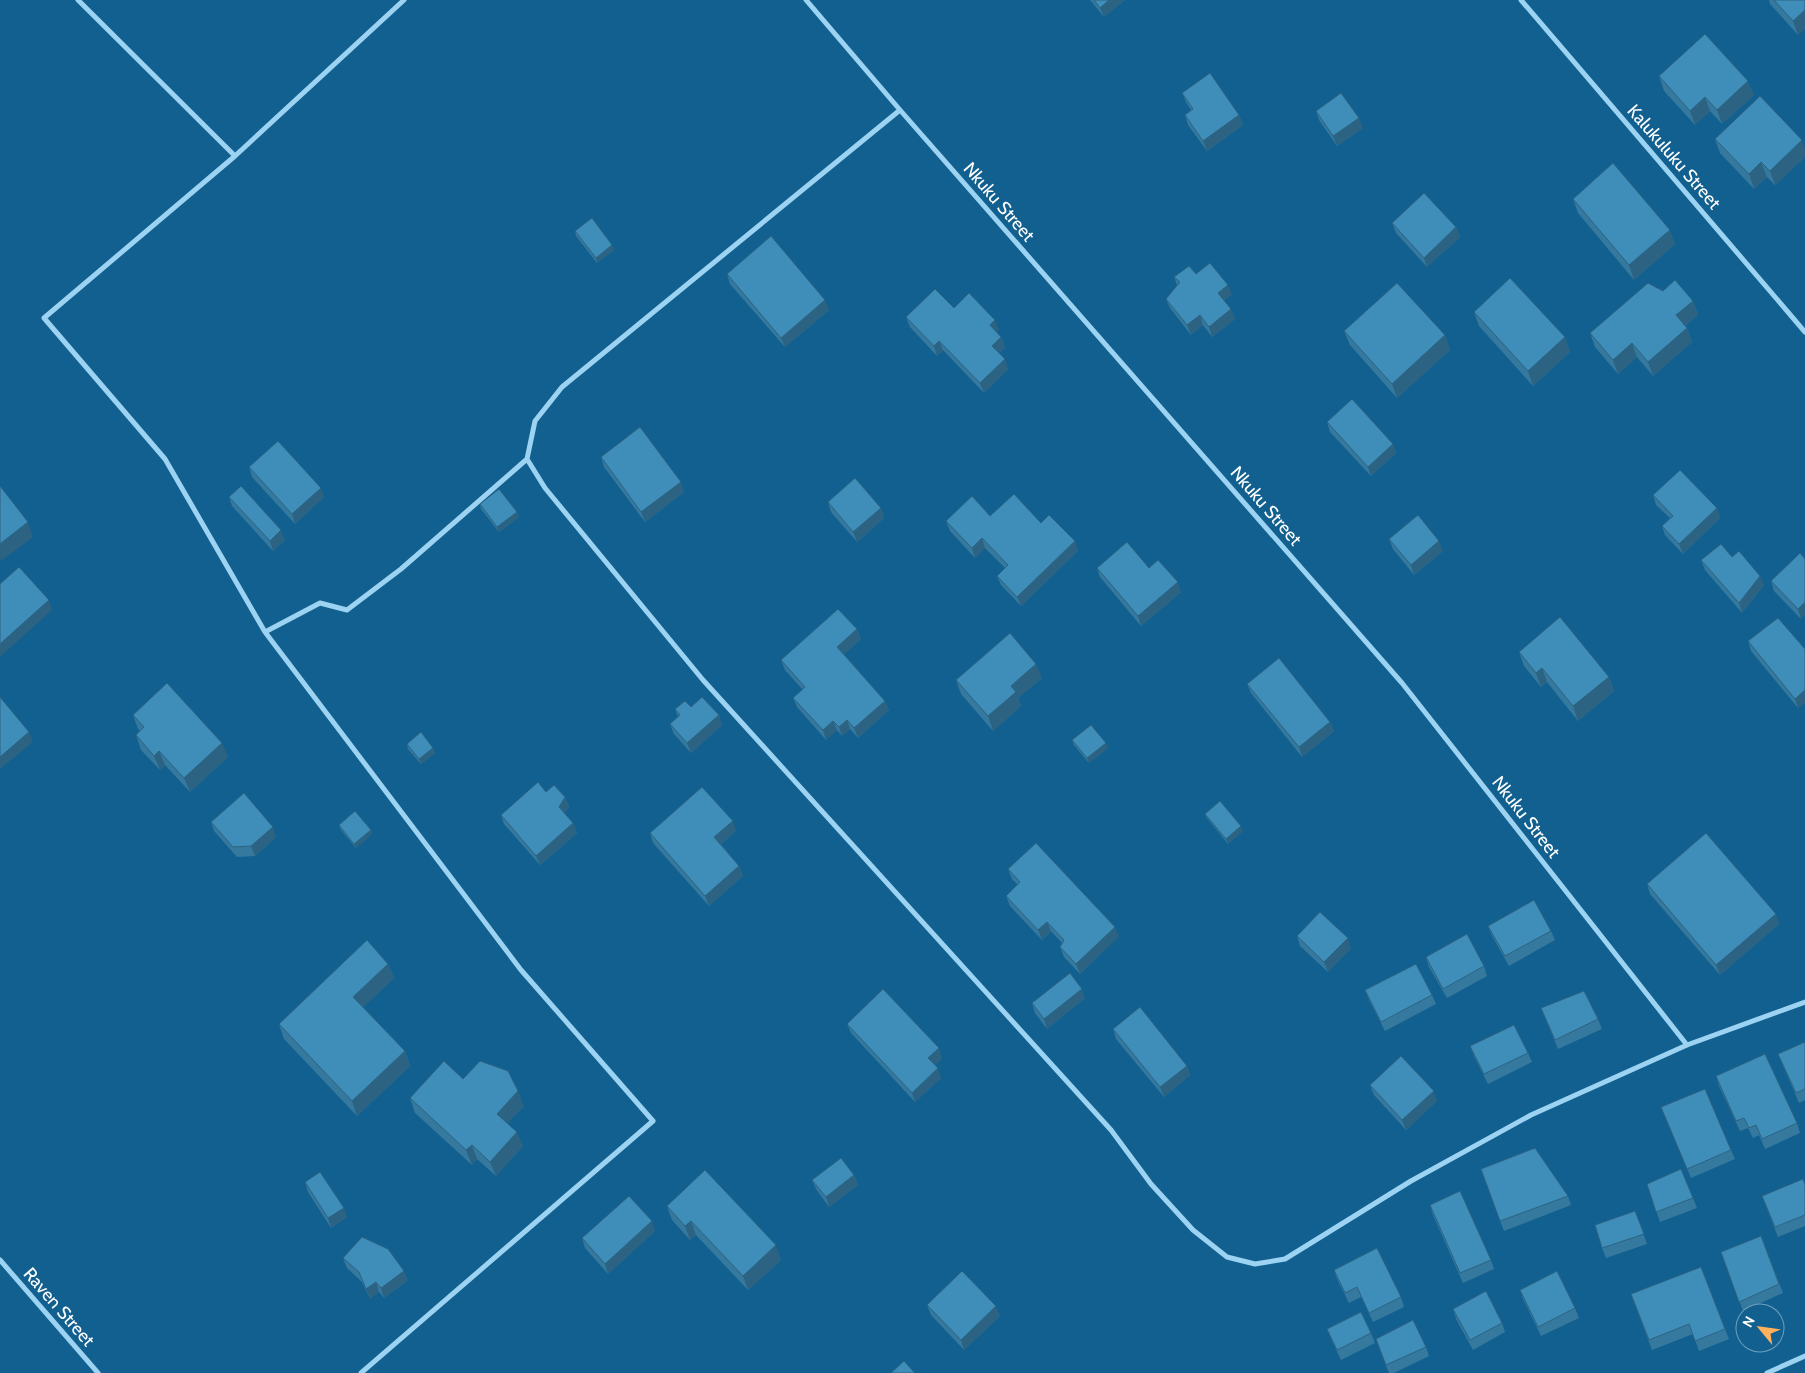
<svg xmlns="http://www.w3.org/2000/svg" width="1805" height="1373" viewBox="0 0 1805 1373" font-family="Cabin,sans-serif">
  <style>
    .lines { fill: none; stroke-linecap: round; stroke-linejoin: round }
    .street { stroke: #9cd3f2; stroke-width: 5 }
    .wall { fill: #36799f }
    .shaded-wall { fill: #2c6382 }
    .building { fill: #3f8db9; stroke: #2c6382 }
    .labels { text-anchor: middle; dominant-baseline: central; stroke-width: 4; stroke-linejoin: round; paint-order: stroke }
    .street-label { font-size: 18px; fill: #fff; stroke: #12608f }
  </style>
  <rect width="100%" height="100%" fill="#12608f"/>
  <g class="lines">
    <path class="street" d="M78,0L235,156
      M806,0L900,110L1402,683L1687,1045
      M1521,0L1805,332
      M900,110L562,387L535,421L527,459L545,488L703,680L1111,1130L1151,1184L1193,1230L1227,1257L1255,1264L1285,1259L1411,1181L1531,1115L1687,1045L1805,1002
      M265,632L320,603L347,610L401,569L527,459
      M0,1260L98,1373
      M361,1373L653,1121L521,970L265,632L165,459L44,318L235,156L404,0
      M1767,1373L1805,1356"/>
  </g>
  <path class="wall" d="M1090,0H1125L1104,17Z
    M1769,0H1805L1798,35L1770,4Z
    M1659,76L1754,95L1722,124L1710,111L1695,125L1664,91Z
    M1182,93L1239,115L1243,125L1207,151L1188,125L1185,115L1191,110L1186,102Z
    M1316,111L1363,128L1337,146L1319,120Z
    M1715,139L1805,148V157L1775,185L1767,177L1754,189L1720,153Z
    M1573,199L1675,244L1634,280L1578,213Z
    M1392,223L1456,227L1460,237L1427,267L1396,233Z
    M575,231L614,250L597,263L576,236Z
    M727,274L829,310L785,347L730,284Z
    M1196,274L1232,295L1224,300L1235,319L1212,337L1203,325L1191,335L1170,308L1166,299L1177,285L1174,277Z
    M1663,291L1693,301L1698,315L1685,326L1687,328L1692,342L1653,376L1637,357L1618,374L1595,347L1590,333Z
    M954,308L999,329L996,332L1001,337L1005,347L999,353L1008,369L984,393L943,350L937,356L910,327L906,317Z
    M1474,312L1565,337L1570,352L1533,386L1479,326Z
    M1344,331L1445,335L1450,350L1397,398L1350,345Z
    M1327,422L1393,444L1396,453L1371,476L1330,432Z
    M601,457L684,492L645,522L604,467Z
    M249,467L324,497L295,524L252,477Z
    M1653,495L1717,508L1720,518L1683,554L1665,535L1662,526L1670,518L1656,505Z
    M229,497L285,540L273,551L232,506Z
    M828,502L881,508L884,518L857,542L831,512Z
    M480,504L517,512L519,517L499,532L481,509Z
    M990,516L1041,523L1075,541L1078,551L1021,606L1001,585L997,576L1005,568L985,548L975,558L950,531L946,521Z
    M1389,539L1443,551L1414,575L1393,549Z
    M1805,559L1801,619L1774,591L1771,581Z
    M1701,560L1764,585L1742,613L1705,570Z
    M1097,568L1181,592L1141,626L1100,577Z
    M1778,618L1798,708L1751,651L1748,641Z
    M857,629L861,639L844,654L885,701L889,710L858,738L850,729L842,736L837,730L826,740L797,707L793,698L803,690L785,670L781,660Z
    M1519,652L1609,677L1614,691L1578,721L1547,682L1541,687L1524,666Z
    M1042,678L1018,698L1021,706L993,731L961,694L956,680Z
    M1247,684L1330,722L1334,731L1302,757L1251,693Z
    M691,707L719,715L722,725L691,753L674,734L670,724L678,717L675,709Z
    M133,715L228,757L190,792L165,765L160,770L141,750L136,735L140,731L138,729Z
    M1072,740L1108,748L1089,763L1074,745Z
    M407,744L433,748L435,753L421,764L408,749Z
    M546,792L565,797L569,807L564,813L573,823L577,833L540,865L504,824L501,815Z
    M1205,814L1243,831L1228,844L1207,818Z
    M211,822L276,837L255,856L237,857L214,831Z
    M339,825L371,830L372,834L356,848L341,830Z
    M736,831L721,844L739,866L743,876L709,906L653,843L650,833Z
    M1008,869L1119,936L1080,974L1064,957L1060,947L1062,943L1051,931L1042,940L1010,906L1006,896L1018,885L1012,879Z
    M1647,884L1779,924L1720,975L1650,894Z
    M1488,926L1551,931L1555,940L1509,966L1492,936Z
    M1297,936L1351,948L1328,972L1300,946Z
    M1426,957L1484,966L1487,976L1447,998L1429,967Z
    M388,964L394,978L363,1007L405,1051L410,1066L357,1116L284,1039L279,1024Z
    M1365,990L1432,995L1436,1004L1385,1031L1369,1000Z
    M1085,998L1047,1029L1035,1013L1032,1003Z
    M1541,1008L1598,1019L1602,1029L1558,1049Z
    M847,1024L942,1058L935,1065L941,1078L915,1102L851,1033Z
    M1113,1029L1187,1066L1190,1075L1164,1097L1116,1039Z
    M1805,1042V1100L1799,1103L1778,1054Z
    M1470,1046L1528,1053L1532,1062L1488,1084L1474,1056Z
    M1716,1076L1797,1123L1800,1133L1765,1149L1759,1135L1753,1138L1748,1128L1740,1131L1719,1086Z
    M463,1079L524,1106L507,1123L523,1146L496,1176L477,1159L472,1165L415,1113L410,1098Z
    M1370,1085L1437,1101L1406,1130L1374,1095Z
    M1661,1107L1731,1150L1735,1159L1691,1178Z
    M1481,1169L1568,1196L1571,1205L1504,1231Z
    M854,1175L858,1185L829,1207L816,1189L812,1180Z
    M305,1182L347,1217L331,1228L308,1192Z
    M1647,1184L1693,1198L1697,1208L1660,1222Z
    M1805,1185V1226L1778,1237L1762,1196Z
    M1430,1205L1491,1260L1494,1269L1463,1283L1433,1215Z
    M667,1206L781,1260L748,1290L696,1235L690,1240L672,1220Z
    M1635,1211L1647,1244L1606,1258L1602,1248Z
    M655,1231L608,1274L585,1248L582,1238Z
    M1761,1236L1783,1293L1743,1311L1721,1252Z
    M343,1258L408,1280L384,1298L379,1292L370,1299L362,1282L347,1268Z
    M1701,1267L1729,1339L1699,1351L1693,1334L1652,1350L1631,1294Z
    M1334,1270L1401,1297L1404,1307L1373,1322L1361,1297L1349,1303L1337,1279Z
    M1520,1290L1575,1308L1579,1318L1541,1336L1523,1299Z
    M927,1305L1000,1316L964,1350L931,1315Z
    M1453,1309L1502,1323L1505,1332L1473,1350L1456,1319Z
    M1327,1329L1371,1333L1375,1343L1341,1360L1331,1339Z
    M1426,1347L1429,1356L1394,1373H1389L1379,1348Z"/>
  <path class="shaded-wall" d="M1109,0H1125L1104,17L1100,8Z
    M1805,10V29L1798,35L1793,21Z
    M1748,81L1754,95L1722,124L1717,110Z
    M1705,97L1710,111L1695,125L1690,111Z
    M1239,115L1243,125L1207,151L1203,141Z
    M1359,118L1363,128L1337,146L1333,136Z
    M1802,140L1805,148V157L1775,185L1770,171Z
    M1761,162L1767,177L1754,189L1749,174Z
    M1456,227L1460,237L1427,267L1424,258Z
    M1670,230L1675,244L1634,280L1629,265Z
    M612,245L614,250L597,263L596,258Z
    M1228,285L1232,295L1221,302L1218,293Z
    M825,300L829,310L785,347L781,338Z
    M1693,301L1698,315L1681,329L1676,315Z
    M1231,309L1235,319L1212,337L1209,327Z
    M1200,315L1203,325L1191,335L1187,325Z
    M995,320L999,329L993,335L990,325Z
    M1687,328L1692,342L1653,376L1648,362Z
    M1445,335L1450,350L1397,398L1392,384Z
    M1001,337L1005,347L996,356L992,346Z
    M1565,337L1570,352L1533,386L1528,371Z
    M939,341L943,350L937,356L934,346Z
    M1632,343L1637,357L1618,374L1613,360Z
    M1005,359L1008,369L984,393L980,383Z
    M1393,444L1396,453L1371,476L1368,467Z
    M681,482L684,492L645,522L641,512Z
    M321,488L324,497L295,524L292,514Z
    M881,508L884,518L857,542L853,532Z
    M1717,508L1720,518L1683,554L1679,544Z
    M517,512L519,517L499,532L497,527Z
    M28,522L33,537L1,561L0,557V544Z
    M281,530L285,540L273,551L270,541Z
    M982,538L985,548L975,558L972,548Z
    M1075,541L1078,551L1021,606L1017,597Z
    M1439,541L1443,551L1414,575L1411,565Z
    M1760,576L1764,585L1742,613L1739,603Z
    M1178,582L1181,592L1141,626L1138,616Z
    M49,600L52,610L0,657V644Z
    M1805,602V615L1801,619L1798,609Z
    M857,629L861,639L841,657L837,647Z
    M1036,664L1042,678L1018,698L1021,706L993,731L988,716L1011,686Z
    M1542,668L1547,682L1541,687L1536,673Z
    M1609,677L1614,691L1578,721L1573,706Z
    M1805,690V703L1798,708L1795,699Z
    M885,701L889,710L858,738L854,728Z
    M719,715L722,725L691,753L687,743Z
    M847,720L850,729L842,736L839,727Z
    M833,721L837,730L826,740L823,730Z
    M1330,722L1334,731L1302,757L1299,747Z
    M29,732L33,742L0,769V757Z
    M222,743L228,757L190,792L184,778Z
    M1106,743L1108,748L1089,763L1087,758Z
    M433,748L435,753L421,764L419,759Z
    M159,751L165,765L160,770L154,756Z
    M565,797L569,807L562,817L559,807Z
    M733,821L736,831L718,847L714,837Z
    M573,823L577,833L540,865L536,856Z
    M1241,826L1243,831L1228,844L1226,839Z
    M273,827L276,837L255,856L251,846Z
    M371,830L372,834L356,848L354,844Z
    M739,866L743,876L709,906L705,896Z
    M1776,914L1779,924L1720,975L1716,965Z
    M1047,922L1051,931L1042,940L1038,930Z
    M1115,927L1119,936L1080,974L1076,964Z
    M1348,938L1351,948L1328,972L1324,962Z
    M388,964L394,978L359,1011L353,997Z
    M1082,989L1085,998L1047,1029L1044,1019Z
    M939,1048L942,1058L932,1068L928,1058Z
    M405,1051L410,1066L357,1116L352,1101Z
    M1187,1066L1190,1075L1164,1097L1160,1087Z
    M938,1068L941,1078L915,1102L912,1093Z
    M518,1091L524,1106L503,1128L497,1114Z
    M1434,1091L1437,1101L1406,1130L1402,1120Z
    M517,1132L523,1146L496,1176L490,1162Z
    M472,1145L477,1159L472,1165L466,1150Z
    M854,1175L858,1185L829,1207L826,1197Z
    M344,1208L347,1217L331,1228L328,1218Z
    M652,1221L655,1231L608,1274L605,1264Z
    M691,1221L696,1235L690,1240L685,1226Z
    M776,1245L781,1260L748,1290L743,1276Z
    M404,1271L408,1280L384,1298L381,1288Z
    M376,1282L379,1292L370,1299L366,1289Z
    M996,1306L1000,1316L964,1350L961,1340Z"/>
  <path class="building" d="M1094,0H1109L1100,8Z
    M1774,0H1805V10L1793,21Z
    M1705,34L1748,81L1717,110L1705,97L1690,111L1659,76Z
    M1210,73L1239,115L1203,141L1185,115L1193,109L1182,93Z
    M1341,93L1359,118L1333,136L1316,111Z
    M1760,96L1802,140L1770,171L1761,162L1749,174L1715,139Z
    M1613,163L1670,230L1629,265L1573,199Z
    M1424,193L1456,227L1424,258L1392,223Z
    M592,218L612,245L596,258L575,231Z
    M771,236L825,300L781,338L727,274Z
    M1210,263L1228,285L1218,293L1231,309L1209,327L1200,315L1187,325L1166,299L1180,282L1174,277L1189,266L1196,274Z
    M1510,278L1565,337L1528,371L1474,312Z
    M1675,280L1693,301L1676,315L1687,328L1648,362L1632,343L1613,360L1590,333L1648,283L1663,291Z
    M1397,283L1445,335L1392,384L1344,331Z
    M935,289L954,308L969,293L995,320L990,325L1001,337L992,346L1005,359L980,383L939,341L934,346L906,317Z
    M1352,399L1393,444L1368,467L1327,422Z
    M640,427L681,482L641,512L601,457Z
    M278,441L321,488L292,514L249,467Z
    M1680,470L1717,508L1679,544L1662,526L1673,516L1653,495Z
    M855,478L881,508L853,532L828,502Z
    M0,486L28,522L0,544Z
    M241,486L281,530L270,541L229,497Z
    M499,489L517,512L497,527L480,504Z
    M1014,494L1041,523L1049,515L1075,541L1017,597L997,576L1008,565L982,538L972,548L946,521L972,496L990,516Z
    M1418,515L1439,541L1411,565L1389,539Z
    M1127,542L1149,568L1158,560L1178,582L1138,616L1097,568Z
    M1721,544L1732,557L1739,551L1760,576L1739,603L1701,560Z
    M1800,553L1805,559V602L1798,609L1771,581Z
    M19,567L49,600L0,644V584Z
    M838,609L857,629L837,647L885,701L854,728L847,720L839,727L833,721L823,730L793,698L805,687L781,660Z
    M1560,617L1609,677L1573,706L1542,668L1536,673L1519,652Z
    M1778,618L1805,649V690L1795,699L1748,641Z
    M1010,633L1036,664L1011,686L1016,692L988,716L956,680Z
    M1279,658L1330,722L1299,747L1247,684Z
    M167,683L222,743L184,778L159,751L154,756L136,735L144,727L133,715Z
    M0,697L29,732L0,757Z
    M702,697L719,715L687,743L670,724L680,715L675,709L685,701L691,707Z
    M1091,725L1106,743L1087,758L1072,740Z
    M421,732L433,748L419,759L407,744Z
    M538,782L546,792L554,785L565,797L559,807L573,823L536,856L501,815Z
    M702,787L733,821L714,837L739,866L705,896L650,833Z
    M244,793L273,827L251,846L233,847L211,822Z
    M1220,801L1241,826L1226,839L1205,814Z
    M355,811L371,830L354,844L339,825Z
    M1706,833L1776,914L1716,965L1647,884Z
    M1036,843L1115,927L1076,964L1060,947L1064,940L1047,922L1038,930L1006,896L1020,882L1008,869Z
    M1534,900L1551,931L1505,956L1488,926Z
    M1320,912L1348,938L1324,962L1297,936Z
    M1467,934L1484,966L1443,989L1426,957Z
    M367,940L388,964L353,997L405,1051L352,1101L279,1024Z
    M1416,964L1432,995L1381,1022L1365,990Z
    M1070,973L1082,989L1044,1019L1032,1003Z
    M883,989L939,1048L928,1058L938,1068L912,1093L847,1024Z
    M1584,991L1598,1019L1555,1040L1541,1008Z
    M1140,1007L1187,1066L1160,1087L1113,1029Z
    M1514,1025L1528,1053L1484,1074L1470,1046Z
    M1805,1042V1089L1796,1093L1778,1054Z
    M1765,1054L1797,1123L1762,1139L1756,1125L1749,1128L1744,1118L1736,1121L1716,1076Z
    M1401,1056L1434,1091L1402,1120L1370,1085Z
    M444,1061L463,1079L480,1061L508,1071L518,1091L497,1114L517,1132L490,1162L472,1145L466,1150L410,1098Z
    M1705,1089L1731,1150L1687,1169L1661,1107Z
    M1535,1148L1568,1196L1500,1221L1481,1169Z
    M841,1158L854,1175L826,1197L812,1180Z
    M1681,1169L1693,1198L1656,1212L1647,1184Z
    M705,1170L776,1245L743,1276L691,1221L685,1226L667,1206Z
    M320,1172L344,1208L328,1218L305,1182Z
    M1803,1179L1805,1185V1215L1775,1227L1762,1196Z
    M1460,1191L1491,1260L1460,1273L1430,1205Z
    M629,1196L652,1221L605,1264L582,1238Z
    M1635,1211L1644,1234L1602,1248L1595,1225Z
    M1761,1236L1779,1284L1739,1302L1721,1252Z
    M362,1237L388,1249L404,1271L381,1288L376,1282L366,1289L359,1272L343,1258Z
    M1377,1248L1401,1297L1369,1313L1357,1287L1345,1293L1334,1270Z
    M1701,1267L1725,1329L1695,1341L1689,1324L1649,1340L1631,1294Z
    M962,1271L996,1306L961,1340L927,1305Z
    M1557,1271L1575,1308L1538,1327L1520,1290Z
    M1486,1291L1502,1323L1470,1340L1453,1309Z
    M1361,1312L1371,1333L1337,1350L1327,1329Z
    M1413,1320L1426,1347L1386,1365L1376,1339Z
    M904,1361L915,1373H891Z"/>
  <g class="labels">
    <g class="street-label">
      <text transform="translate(1674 157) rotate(49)">Kalukuluku Street</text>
      <text transform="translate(999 202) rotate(49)">Nkuku Street</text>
      <text transform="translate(1266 506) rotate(49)">Nkuku Street</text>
      <text transform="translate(1526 817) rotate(52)">Nkuku Street</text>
      <text transform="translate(59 1307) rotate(49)">Raven Street</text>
    </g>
  </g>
  <g transform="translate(1760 1328) rotate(299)"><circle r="24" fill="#12608f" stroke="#71a0bc"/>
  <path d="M0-4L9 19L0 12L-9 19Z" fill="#ffb15d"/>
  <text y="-8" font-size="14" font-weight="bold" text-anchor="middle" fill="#ffffff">N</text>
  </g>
</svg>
